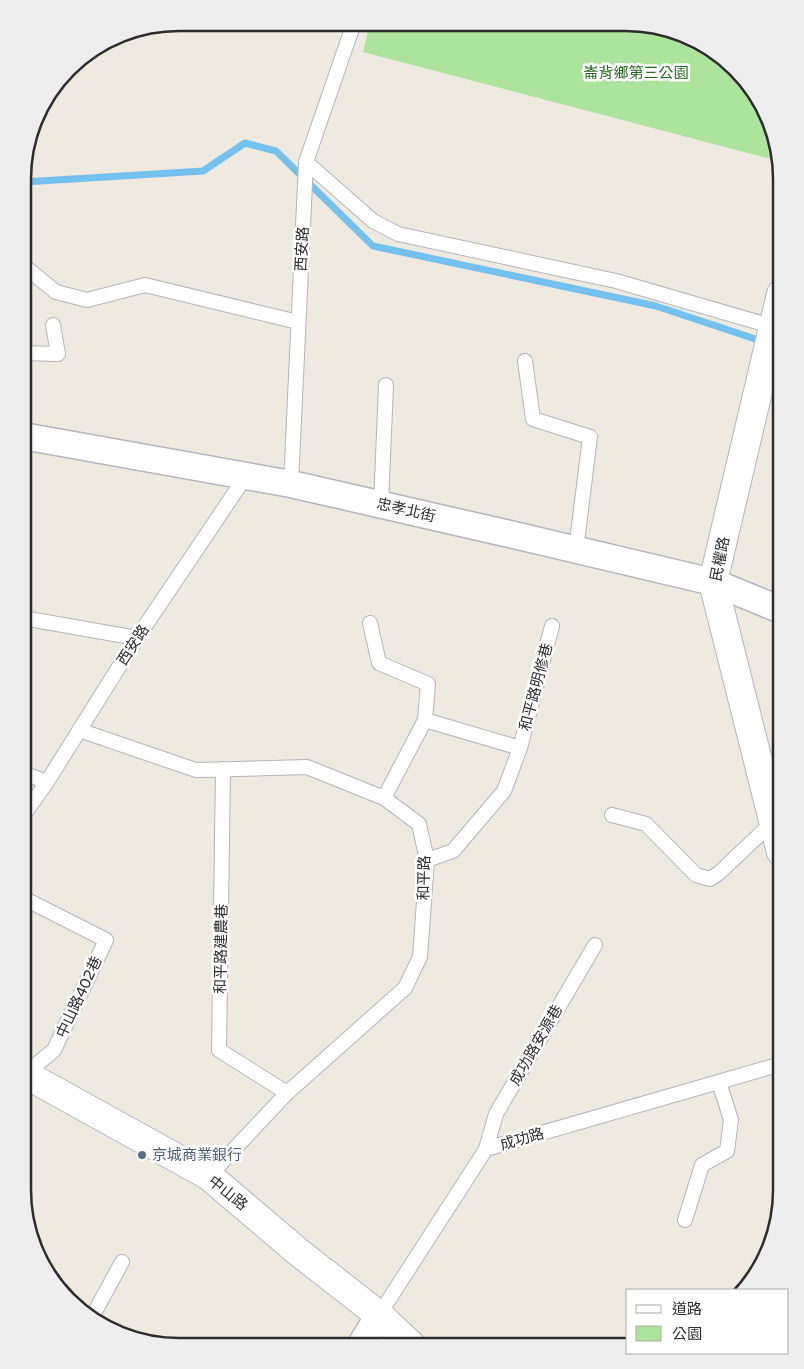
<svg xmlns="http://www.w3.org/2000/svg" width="804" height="1369" viewBox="0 0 804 1369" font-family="'Varela Round','Noto Sans TC',sans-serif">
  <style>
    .green { fill: #ade49d }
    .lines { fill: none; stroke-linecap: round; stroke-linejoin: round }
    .stream { stroke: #74c0ef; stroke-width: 7 }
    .lane-casing { stroke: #b3b4c0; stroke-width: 16 }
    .street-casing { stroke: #b3b4c0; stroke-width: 29 }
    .secondary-casing { stroke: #b3b4c0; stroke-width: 30 }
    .lane { stroke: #fff; stroke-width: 14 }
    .street { stroke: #fff; stroke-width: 26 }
    .secondary { stroke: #fff; stroke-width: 28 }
    .service-dot { fill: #5c6f8a; stroke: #fff; stroke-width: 2 }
    .labels { text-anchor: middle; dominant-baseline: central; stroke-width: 5; stroke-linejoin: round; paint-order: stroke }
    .park-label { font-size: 15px; fill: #226b1b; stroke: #fff }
    .street-label { font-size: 15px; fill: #2d2d2d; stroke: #fff }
    .service-label { font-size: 15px; fill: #4e5e75; stroke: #fff; text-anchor: start }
    .rim { fill: none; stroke: #2d2d2d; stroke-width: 2.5 }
  </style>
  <rect width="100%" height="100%" fill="#eeeae0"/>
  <path class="green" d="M370,23L645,24L720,55L770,120L778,161L363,52Z"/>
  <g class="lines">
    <path class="stream" d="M24,182L203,171L245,143L276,151L373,246L656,306L764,342"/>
    <g class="lane-casing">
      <path id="lane" d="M306,162L373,221L398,234L616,281L778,328
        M24,266L56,292L87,300L145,285L298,322
        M24,353L58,354L53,325
        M525,361L533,419L590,437L576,550
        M291,484L306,162L354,23
        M381,504L386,385
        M23,618L137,638
        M370,623L379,663L428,684L425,720
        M79,730L196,770L307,767L384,798L419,824L427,860L420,957L405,988L287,1093L209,1176
        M223,769L219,1050L287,1093
        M23,773L47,782
        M384,798L425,720L520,748
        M612,815L646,824L696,875L710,879L719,873L774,821
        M23,816L47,782L137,638L246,476
        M427,860L453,851L504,791L520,748L552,626
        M23,898L106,940L54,1050L25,1074
        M486,1149L496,1114L595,945
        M685,1220L702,1165L727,1151L731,1120L719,1082
        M379,1315L486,1149L781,1064
        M92,1317L122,1262"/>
    </g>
    <g class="street-casing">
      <path id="street" d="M23,436L291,484L505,533L713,582L781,610
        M360,1346L379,1315"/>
    </g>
    <g class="secondary-casing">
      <path id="secondary" d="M781,852L713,582L781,294
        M23,1073L209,1176L297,1251L379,1315L412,1346"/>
    </g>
    <use href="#lane" class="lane"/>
    <use href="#street" class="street"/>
    <use href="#secondary" class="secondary"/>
  </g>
  <circle class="service-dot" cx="142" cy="1155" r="5"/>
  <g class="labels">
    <g class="park-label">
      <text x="636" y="73">崙背鄉第三公園</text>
    </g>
    <g class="street-label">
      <text transform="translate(302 249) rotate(-87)">西安路</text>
      <text transform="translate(406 510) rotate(13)">忠孝北街</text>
      <text transform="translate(720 559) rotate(-79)">民權路</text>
      <text transform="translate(133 645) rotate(-57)">西安路</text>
      <text transform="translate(536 687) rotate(-75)">和平路明修巷</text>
      <text transform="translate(424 878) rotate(-89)">和平路</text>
      <text transform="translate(221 949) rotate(-89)">和平路建農巷</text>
      <text transform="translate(79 997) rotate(-65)">中山路402巷</text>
      <text transform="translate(536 1045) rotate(-60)">成功路安源巷</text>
      <text transform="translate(522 1139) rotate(-16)">成功路</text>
      <text transform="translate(228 1193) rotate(39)">中山路</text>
    </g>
    <g class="service-label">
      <text x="152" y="1155">京城商業銀行</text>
    </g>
  </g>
  <path d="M0 0H804V1369H0ZM179 31H625A148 148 0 0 1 773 179V1190A148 148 0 0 1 625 1338H179A148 148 0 0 1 31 1190V179A148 148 0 0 1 179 31Z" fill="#eee" fill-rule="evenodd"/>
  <path class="rim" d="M179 31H625A148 148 0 0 1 773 179V1190A148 148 0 0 1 625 1338H179A148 148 0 0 1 31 1190V179A148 148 0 0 1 179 31Z"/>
  <rect x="626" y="1289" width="162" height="65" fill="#ffffff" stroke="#ababab"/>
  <rect x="636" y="1305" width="25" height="8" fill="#ffffff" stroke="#ababab"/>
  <text x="672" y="1314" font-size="15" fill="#2d2d2d">道路</text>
  <rect x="636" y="1326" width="25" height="15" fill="#ade49d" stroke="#ababab"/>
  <text x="672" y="1339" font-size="15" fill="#2d2d2d">公園</text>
</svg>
